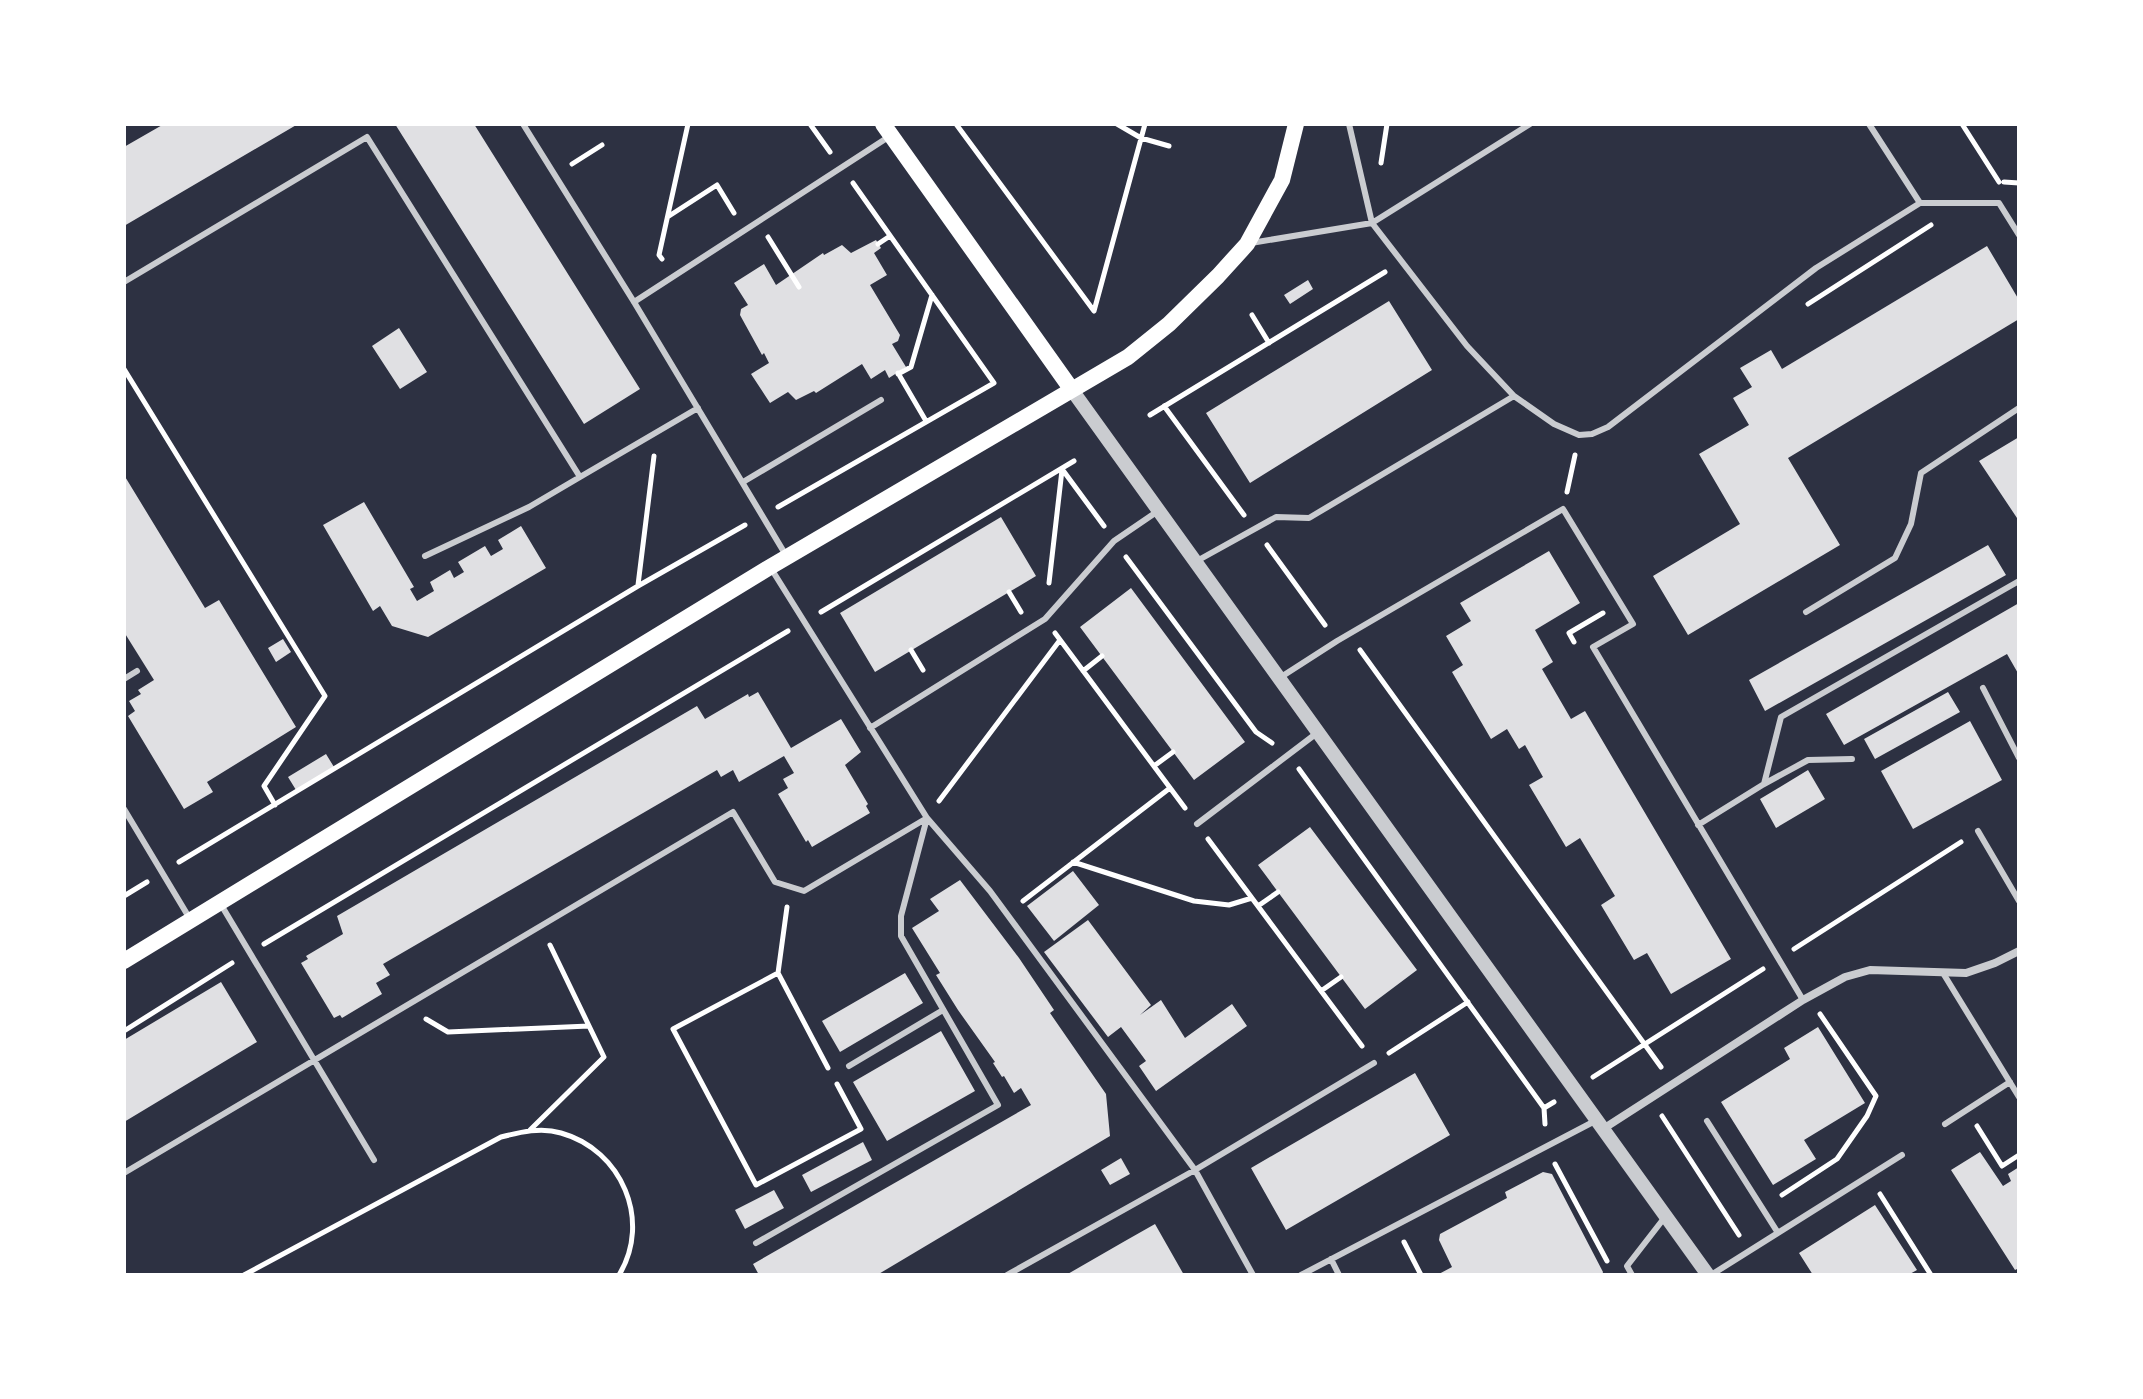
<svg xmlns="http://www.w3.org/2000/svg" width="2143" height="1399" viewBox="0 0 2143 1399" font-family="Raleway,sans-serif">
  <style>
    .building { fill: #e0e0e3 }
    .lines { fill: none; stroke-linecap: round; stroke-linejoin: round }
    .path { stroke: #fff; stroke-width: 5 }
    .service { stroke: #caccd0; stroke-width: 6 }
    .minor { stroke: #caccd0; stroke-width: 8 }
    .tertiary { stroke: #caccd0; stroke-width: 14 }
    .secondary { stroke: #fff; stroke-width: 16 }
  </style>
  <rect width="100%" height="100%" fill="#2d3142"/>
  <path class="building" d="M164,124H298L124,226V147Z
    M395,124H474L640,389L584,424Z
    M876,240L881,248L874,253L887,275L870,285L900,335L898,341L892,344L906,367L889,378L885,370L871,379L862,364L816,393L814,391L796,400L788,392L770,403L751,374L769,363L764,353L762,355L740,315L741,309L748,305L734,283L764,264L776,285L823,253L824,255L842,245L851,253Z
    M1987,246L2019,300V319L1788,458L1840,545L1688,635L1653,576L1740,524L1699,454L1749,425L1733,398L1752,387L1740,368L1771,350L1782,369Z
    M1308,280L1313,289L1290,304L1284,295Z
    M1389,301L1432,370L1250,483L1206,413Z
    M399,328L427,372L400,389L372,346Z
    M2019,437V521L1979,461Z
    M124,475L205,608L219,600L296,727L207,782L213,792L184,809L128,716L135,711L129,701L141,694L138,690L154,680L124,632Z
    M364,502L414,587L410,589L417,601L434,591L430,582L450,570L454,578L464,572L458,562L485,546L491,556L503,549L498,540L521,526L546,568L428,637L392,626L380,606L373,611L323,525Z
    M1001,517L1036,576L875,672L840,613Z
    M1988,545L2006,575L1765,711L1749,680Z
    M1549,551L1580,603L1535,630L1553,662L1542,669L1571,719L1585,711L1731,959L1671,994L1647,953L1634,960L1601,905L1615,896L1580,838L1566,847L1529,785L1543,777L1525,745L1519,749L1507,729L1491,739L1452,672L1463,665L1446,636L1471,621L1460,603Z
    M1131,588L1245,742L1194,780L1080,627Z
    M2019,603V675L2007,654L1844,745L1826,714Z
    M283,639L291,652L276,662L268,648Z
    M758,692L791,748L841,719L861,752L845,765L868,804L866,806L870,813L812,847L808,840L806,842L778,794L788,788L783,779L794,773L784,756L739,782L733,770L721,777L717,770L383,964L390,975L376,983L382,994L342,1018L340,1015L334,1018L301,963L308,959L306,956L343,934L337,916L697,706L705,719L748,694L749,697Z
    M1948,692L1960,712L1875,759L1864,739Z
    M1970,721L2002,780L1913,829L1881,771Z
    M326,754L334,767L296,790L288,777Z
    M1808,770L1825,799L1776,828L1760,799Z
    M1310,827L1417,970L1365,1009L1258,865Z
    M1073,871L1099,905L1054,941L1027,906Z
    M960,880L1019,958L1054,1010L1050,1013L1106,1094L1110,1136L877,1275H759L753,1264L1031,1105L1021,1088L1014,1093L1004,1076L1002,1077L993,1063L995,1062L958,1010L936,975L940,973L912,928L939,911L930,899Z
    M1088,920L1151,1005L1140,1015L1161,1000L1185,1038L1232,1004L1247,1026L1156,1091L1139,1066L1146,1061L1121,1027L1108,1037L1044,952Z
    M905,973L923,1003L840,1052L822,1021Z
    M221,982L257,1042L124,1122V1040Z
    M1818,1027L1865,1103L1804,1140L1816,1159L1773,1185L1721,1102L1790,1059L1784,1048Z
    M941,1031L975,1091L887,1141L853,1082Z
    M1415,1073L1450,1135L1286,1230L1251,1168Z
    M863,1142L872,1160L811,1192L802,1175Z
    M1980,1152L2003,1186L2011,1181L2008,1174L2019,1167V1268L2015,1270L1951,1170Z
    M1121,1158L1130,1174L1110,1185L1101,1170Z
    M1543,1172L1552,1174L1603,1272L1602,1275H1437L1452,1267L1439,1240L1440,1234L1507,1198L1505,1192Z
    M774,1190L784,1208L745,1229L735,1210Z
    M1875,1205L1917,1270L1908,1275H1813L1799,1253Z
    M1155,1224L1184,1275H1066L1125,1241Z"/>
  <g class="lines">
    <path class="path" d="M810,124L830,152
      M956,124L1094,311L1145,124
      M1117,124L1141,138L1169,146
      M1962,124L1999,182
      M1381,163L1387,124
      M572,164L602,145
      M2004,182L2019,183
      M669,216L717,185L734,213
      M768,237L799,287
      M878,244L890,236
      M662,259L659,255L688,124
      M1808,304L1931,225
      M1252,315L1269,343
      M124,369L325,696L264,786L275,805
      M898,373L926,421
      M898,374L911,367L932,295
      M1164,406L1244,515
      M1150,415L1385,272
      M1062,469L1104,526
      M1567,492L1575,455
      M778,507L994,383L853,183
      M1267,545L1325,625
      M1126,557L1256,732L1272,743
      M1049,583L1062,470
      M638,585L654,456
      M1009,592L1021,612
      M821,612L1074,461
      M1055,633L1185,808
      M1574,642L1569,633L1603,613
      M911,650L923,670
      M1360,650L1661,1067
      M1083,671L1102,656
      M1154,766L1173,752
      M1299,769L1544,1108L1545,1124
      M939,801L1060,640
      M1208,839L1362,1046
      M179,862L638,586L745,525
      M1073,862L1194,901L1229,905L1252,898
      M124,896L147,882
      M1023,901L1170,788
      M1258,906L1278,892
      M787,907L778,973L828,1068
      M264,944L788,631
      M1794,949L1961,842
      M778,973L673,1029L756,1185L861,1129L837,1084
      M1321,991L1341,977
      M426,1019L448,1032L589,1026
      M124,1031L232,963
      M1389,1053L1468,1002
      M1593,1077L1763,969
      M1544,1108L1554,1102
      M1662,1116L1739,1235
      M1977,1126L2002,1166L2019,1155
      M530,1130L604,1057L550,945
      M1555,1164L1607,1261
      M1880,1194L1931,1275
      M1782,1195L1837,1159L1867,1116L1876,1096L1820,1014
      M1404,1242L1421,1275
      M244,1275L501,1137C521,1132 541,1127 561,1133C622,1150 652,1221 619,1275"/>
    <path class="service" d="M523,124L634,302L787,557
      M1349,124L1372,223L1467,346L1514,396L1554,424L1579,435L1592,434L1608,427L1816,268L1920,203H1999L2019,235
      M1869,124L1920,203
      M1251,243L1372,223L1530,124
      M124,282L367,137L580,477L698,408
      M634,302L890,136
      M743,482L881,400
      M425,556L529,507L580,477
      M1195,562L1276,517L1309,518L1514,396
      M1806,612L1895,558L1911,524L1921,473L2019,408
      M1281,677L1337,641L1563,509L1633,624L1593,647L1803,1000
      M124,679L137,671
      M1983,688L2019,758
      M870,728L1045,619L1114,541L1158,511
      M1764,784L1808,760L1852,759
      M124,809L190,919
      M1197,824L1317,733
      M1698,825L1764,784L1781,717L2019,581
      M1978,831L2019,901
      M220,903L374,1160
      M1943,973L2019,1097
      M849,1066L943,1010
      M1707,1121L1778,1233
      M1945,1124L2010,1082
      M124,1173L733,812L775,882L804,891L927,818L990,891L1195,1170L1374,1063
      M756,1243L998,1105L901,936V916L927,818L772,570
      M1331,1259L1339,1275
      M1007,1275L1195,1170L1253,1275
      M1301,1275L1595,1121
      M1632,1275L1627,1266L1665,1217
      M1711,1275L1902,1155"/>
    <path class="minor" d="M1603,1129L1803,1000L1845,977L1870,970L1966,973L1995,963L2019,951"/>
    <path class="tertiary" d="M1072,390L1708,1275"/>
    <path class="secondary" d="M883,124L1072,390
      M124,961L770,567L1128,357L1169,324L1218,276L1247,244L1282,180L1296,124"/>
  </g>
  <rect width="2143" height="1399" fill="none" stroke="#ffffff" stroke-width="252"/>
</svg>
